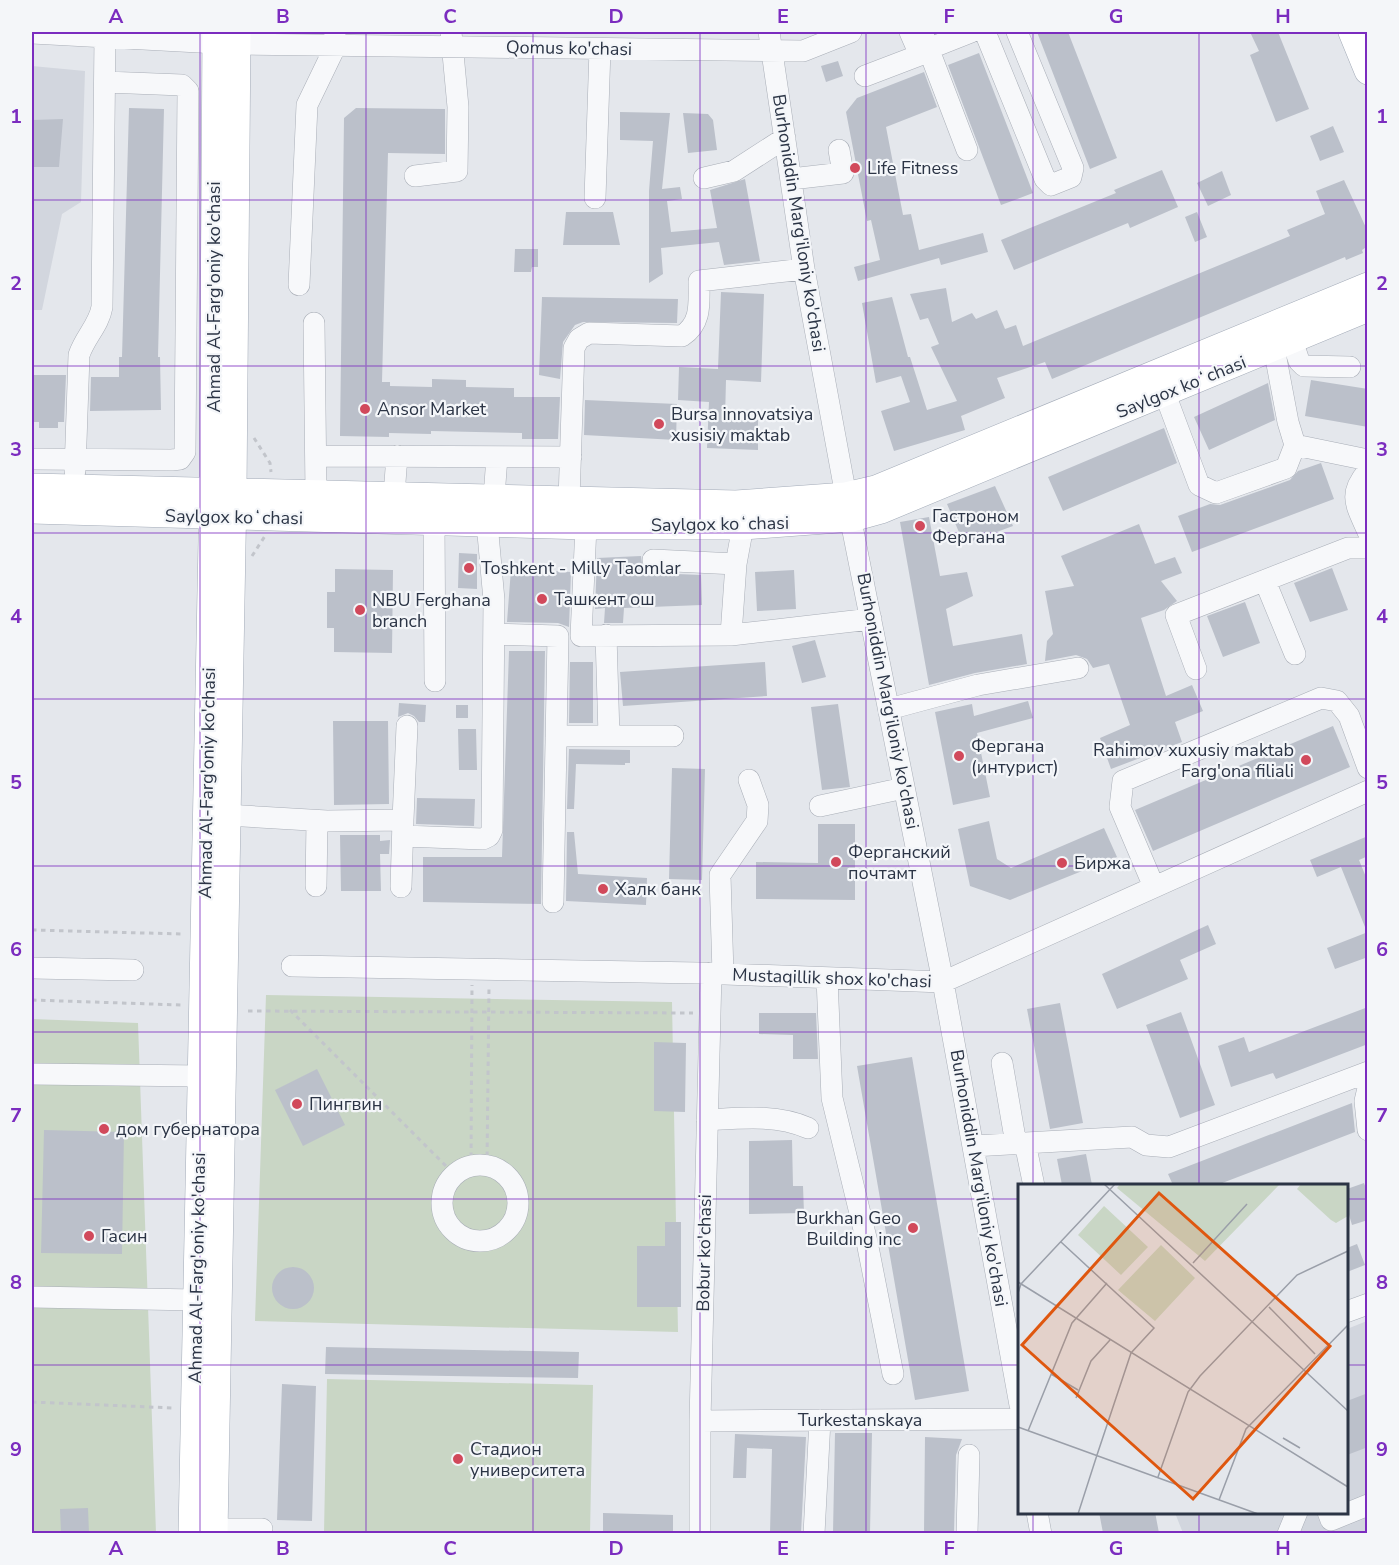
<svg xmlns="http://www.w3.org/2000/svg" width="1399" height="1565" viewBox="0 0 1399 1565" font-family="'Nunito Sans',sans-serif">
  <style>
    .built { fill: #d2d6de }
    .green { fill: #c9d6c5 }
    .building { fill: #bbc0ca }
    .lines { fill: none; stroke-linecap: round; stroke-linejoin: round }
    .minor-casing { stroke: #a9aeb7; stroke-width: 22 }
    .major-casing { stroke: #a3abb8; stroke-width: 28 }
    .path { stroke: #c2c5cb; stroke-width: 3; stroke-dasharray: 4.5 4.5; stroke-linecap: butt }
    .minor { stroke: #f7f8fa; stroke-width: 21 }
    .major { stroke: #fff; stroke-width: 27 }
    .grid { fill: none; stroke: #7b2cbf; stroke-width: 1.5; stroke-opacity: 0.55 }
    .poi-dot { fill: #d1495b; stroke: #f4f6f9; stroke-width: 2 }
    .labels { text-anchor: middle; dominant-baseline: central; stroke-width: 4.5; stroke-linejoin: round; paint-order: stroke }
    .street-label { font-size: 18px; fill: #2b3445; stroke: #f4f6f9 }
    .poi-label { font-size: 18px; fill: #2b3445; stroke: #f4f6f9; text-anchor: start }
    .inset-road { fill: none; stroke: #9a9fa9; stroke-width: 1.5 }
    .view { fill: #df570f; fill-opacity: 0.15; stroke: #df570f; stroke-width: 3 }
    .inset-edge { fill: none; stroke: #2b3445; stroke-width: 3 }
    .neatline { fill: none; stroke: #7b2cbf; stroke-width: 2 }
    .grid-label { font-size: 20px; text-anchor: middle; font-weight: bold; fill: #7b2cbf }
  </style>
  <rect width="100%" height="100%" fill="#e4e7ec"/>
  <path class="built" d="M32,66L85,71L81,202L62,214L42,310H32Z
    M1367,1321V1533H1183L1175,1513L1346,1512L1347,1329Z"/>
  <path class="green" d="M266,995L672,1002L678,1332L255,1321Z
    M32,1019L138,1023L156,1533L32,1534Z
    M327,1379L593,1385L590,1533H324Z"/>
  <path class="building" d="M1037,32H1068L1117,158L1090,169Z
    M1250,32H1278L1309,109L1276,122L1250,55L1259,51Z
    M979,53L1033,193L1001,205L948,65Z
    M838,61L843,76L826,82L821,66Z
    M924,72L937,107L886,127L903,215L911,214L919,250L983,233L988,252L941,265L939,258L858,281L854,267L880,260L871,220L867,221L846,112L857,98Z
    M129,108L164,109L158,357H160L161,410L90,411L91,377H119V357H122Z
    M356,108L445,109V154L388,153L382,382H390V386L432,387V379L466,380V387L514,388V397H560L558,439H522V433L431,431V434L389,433V437L340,436L344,118Z
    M620,112L670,113L662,189L680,187L682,199L667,201L671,232L717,228L710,190L745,179L760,261L724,265L719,242L661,248L663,274L649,283V191L653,141L620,140Z
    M683,113L708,114L713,120L717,150L688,153Z
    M63,119L59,167H32V120Z
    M1333,126L1344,152L1320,161L1310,136Z
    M1162,170L1178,207L1130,228L1128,223L1014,270L1001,240L1116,193L1114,190Z
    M1222,171L1231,195L1208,206L1197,183Z
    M1344,180L1368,232V246L1362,250L1363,253L1346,260L1345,257L1052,379L1045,362L997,378L1005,398L961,416L965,430L894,451L881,411L910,402L901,376L876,383L862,303L892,297L908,357H910L927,410L957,401L931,347L939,344L928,318L920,320L910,294L946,288L952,322L972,313L976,319L997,310L1005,329L1016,325L1023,346L1290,236L1287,230L1325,214L1316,191Z
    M566,212H613L620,245H563Z
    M1197,212L1207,237L1195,242L1185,217Z
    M515,249H538V267H532L531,272H514Z
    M721,292L764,294L761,382L726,380L725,419L758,420V450L707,448L709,402L678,400L679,367L718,369Z
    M542,297L678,299L677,323L583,322L575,325L563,342L560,379L539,375Z
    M32,375H66L64,422H58V428H39V422H32Z
    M1311,380L1368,389V427L1305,416Z
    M1268,383L1275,420L1209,450L1194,417Z
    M585,400L677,404L676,440L584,435Z
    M1164,428L1177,463L1063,511L1048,477Z
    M1321,463L1334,499L1192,552L1178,516L1210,504L1220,505L1290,480L1298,471Z
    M995,486L1013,526L964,544L947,504Z
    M929,517L940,576L967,572L973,596L946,609L953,646L1022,634L1027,664L975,673L929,685L900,522Z
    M1139,524L1155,564L1175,557L1182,573L1161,581L1177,601L1164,610L1141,618L1166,696L1192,685L1203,711L1175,722L1182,742L1111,769L1100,738L1130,725L1109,664L1093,668L1087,659L1076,655L1045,661L1047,641L1053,634L1045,591L1074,586L1061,556Z
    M459,553L477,554V589L458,588Z
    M641,556L643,570L652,573L701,575L702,605L624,608L623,623H604L605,608L595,609L597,558Z
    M1332,568L1348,610L1310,622L1294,583Z
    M335,569L393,570L392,653L334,652V628H327V592H335Z
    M511,569L571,572L569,627L558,623L507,622Z
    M794,570L796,609L757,611L755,572Z
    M1245,602L1260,643L1223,657L1207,616Z
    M815,640L826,677L802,683L792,646Z
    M509,651H545L541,904L423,902V857H502Z
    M570,662H593V723H569Z
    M765,662L767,696L623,706L620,672Z
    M1028,701L1033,718L977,733L990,797L953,805L935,712L972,704L974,716Z
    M399,703L426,705L425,722H419L414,716L408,713L398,717Z
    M838,704L850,787L822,790L811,707Z
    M456,705H468V718H456Z
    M333,721H388L389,804L334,805Z
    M1333,726L1350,767L1153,851L1135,810Z
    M458,729H476L477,770H459Z
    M569,749L630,750V763H625V765L576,764L574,809H567Z
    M672,768L705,769L702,880L669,879Z
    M417,798L475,799L474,826L416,824Z
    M989,821L997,859L1011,868L1104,828L1117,857L1010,900L970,886L958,829Z
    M818,824H855V900L756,899V862L818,863Z
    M567,832H574L578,874L647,878L646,905L566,901Z
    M340,835H380V841L390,840L389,854H380L381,891H341Z
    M1368,836V856L1359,860L1368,882L1367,932L1341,867L1317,877L1310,860Z
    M1208,925L1216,944L1180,960L1188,979L1117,1009L1102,974Z
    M1368,932V957L1335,969L1327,948Z
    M1060,1003L1083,1123L1050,1129L1027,1009Z
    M1368,1007V1044L1276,1079L1273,1073L1231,1087L1218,1046L1244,1037L1249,1052Z
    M1181,1012L1215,1105L1180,1118L1146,1025Z
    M759,1013H816L818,1059H793V1035L759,1034Z
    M654,1042L686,1043L685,1112L654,1111Z
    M912,1057L969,1391L915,1400L857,1066Z
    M317,1069L345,1125L303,1146L275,1090Z
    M1352,1103L1355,1132L1217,1185H1173L1168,1174Z
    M44,1130L124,1132L122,1254L41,1253Z
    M792,1140L793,1186H803L804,1213L749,1214V1141Z
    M1086,1154L1092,1185H1062L1057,1159Z
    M1364,1183L1368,1194V1220L1352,1225L1347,1208V1189Z
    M665,1222H681V1307H637V1246H665Z
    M1357,1244L1365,1265L1347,1272V1248Z
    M272 1288a21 21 0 1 1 42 0a21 21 0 1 1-42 0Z
    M326,1347L579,1352L578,1378L325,1374Z
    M282,1384L316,1386L312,1521L277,1520Z
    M1368,1393V1447L1347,1455V1401Z
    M835,1433H872L870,1533H833Z
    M735,1434L806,1437L801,1533H770L772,1449L747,1448L746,1478H733Z
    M925,1437L962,1439L956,1455L954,1533H924Z
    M88,1508L89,1533H61L60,1509Z
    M1099,1512H1155L1159,1533H1103Z
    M603,1513L673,1515V1533H603Z"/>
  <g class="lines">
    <g class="minor-casing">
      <path id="minor" d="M769,32L804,269L846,496L943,982L1020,1405
        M922,32L967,150
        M985,32L1045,179L1051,185L1071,177L1073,168L1017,32
        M32,33L236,44L803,51L851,32
        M928,49L971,32
        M865,76L920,55L910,32
        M415,176L457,171L458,107L451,32
        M704,178L734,171L785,138
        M791,179L843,173L839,150
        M595,198L600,49
        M299,285L307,105L336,45L335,35
        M314,323L316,493
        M1292,340L1299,361L1304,366L1350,367
        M1165,394L1199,485L1216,493L1286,468L1295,445L1288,422L1274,348
        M1295,445L1368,460
        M317,456L571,457
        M32,459L172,460L180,459L185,452L188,91L182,85L105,82
        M75,471L79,355C85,337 99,325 102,307L105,37
        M1368,471C1347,495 1357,506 1368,532
        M394,495L397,456
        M494,497L497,457
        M569,500L574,348L579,339L589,333L682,336C702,323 699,303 699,281L804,269
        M434,521L435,681
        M586,526L581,636L731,635
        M653,560L736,564L743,526
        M736,564L731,635L871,619
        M1265,581L1295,654
        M494,634L558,636L553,902
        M606,635L609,736
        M1196,669L1176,615L1348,548H1368
        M889,709L978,685L1078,668
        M556,736H673
        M820,806L904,788
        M226,815L327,821L403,820L401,887
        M403,820L407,726
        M403,836L483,839L489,836L492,830L494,600L487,523
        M316,886L317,821
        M1154,887L1120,807L1123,781L1321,698L1337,701L1349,716L1368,768
        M292,966L699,973L943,982L1368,791
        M32,968L133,970
        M723,974L720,875L757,821L758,805L749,780
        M827,978L832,1098L867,1242L893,1374
        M1002,1063L1016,1144
        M32,1074L201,1076
        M1368,1088L1365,1101L1368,1130
        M707,1120C741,1118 777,1114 808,1128
        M1025,1143L1034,1186
        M973,1146L1132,1137L1146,1145L1169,1147L1368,1072
        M442 1203a38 38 0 1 1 76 0a38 38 0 1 1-76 0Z
        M32,1297L196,1300
        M1346,1312L1368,1304
        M700,1421L1020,1419
        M1037,1512L1041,1534
        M1328,1512L1331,1520L1368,1505
        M214,1529H262
        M700,1534V1421L711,973
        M814,1534L820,1420
        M967,1534L969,1455
        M1288,1534L1297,1512"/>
    </g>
    <g class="major-casing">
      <path id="major" d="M1352,32L1368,71
        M32,487L736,504L846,496L876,489L1368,286
        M32,510L586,526H743L852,518L881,510L1368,308
        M192,1534L213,492L216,32
        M214,1534L233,491L237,32"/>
    </g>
    <path class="path" d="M254,438L270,463L271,472
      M252,556L265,536
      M32,930L182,934
      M32,1000L181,1005
      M290,1010L454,1174
      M248,1011L693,1013
      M487,1165L489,987
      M471,1166L472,985
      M32,1402L174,1408"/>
    <use href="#minor" class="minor"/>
    <use href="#major" class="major"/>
  </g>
  <path class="grid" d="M200,32V1534M366,32V1534M533,32V1534M700,32V1534M866,32V1534M1033,32V1186M1199,32V1186M32,200H1368M32,366H1368M32,533H1368M32,699H1368M32,866H1368M32,1032H1368M32,1199H1020M1346,1199H1368M32,1365H1020M1346,1365H1368M1033,1512V1534M1199,1512V1534"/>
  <g class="poi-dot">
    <circle cx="855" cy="168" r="6"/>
    <circle cx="365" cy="409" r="6"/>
    <circle cx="659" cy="424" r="6"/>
    <circle cx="920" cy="526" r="6"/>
    <circle cx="469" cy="568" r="6"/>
    <circle cx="542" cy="599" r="6"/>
    <circle cx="360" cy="610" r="6"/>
    <circle cx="959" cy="756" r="6"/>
    <circle cx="1306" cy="760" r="6"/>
    <circle cx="836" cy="862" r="6"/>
    <circle cx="1062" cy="863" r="6"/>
    <circle cx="603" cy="889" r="6"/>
    <circle cx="297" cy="1104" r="6"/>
    <circle cx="104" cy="1129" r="6"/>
    <circle cx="913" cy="1228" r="6"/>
    <circle cx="89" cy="1236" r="6"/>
    <circle cx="458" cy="1459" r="6"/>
  </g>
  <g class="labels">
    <g class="street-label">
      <text transform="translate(569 48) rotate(1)">Qomus ko'chasi</text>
      <text transform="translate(799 223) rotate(81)">Burhoniddin Marg'iloniy ko'chasi</text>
      <text transform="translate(214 297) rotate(-90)">Ahmad Al-Farg'oniy ko'chasi</text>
      <text transform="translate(1181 387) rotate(-22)">Saylgox koʻchasi</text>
      <text transform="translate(234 517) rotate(1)">Saylgox koʻchasi</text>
      <text transform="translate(720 524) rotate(-1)">Saylgox koʻchasi</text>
      <text transform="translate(888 701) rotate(79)">Burhoniddin Marg'iloniy ko'chasi</text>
      <text transform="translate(207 783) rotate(-89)">Ahmad Al-Farg'oniy ko'chasi</text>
      <text transform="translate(832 978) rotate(2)">Mustaqillik shox ko'chasi</text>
      <text transform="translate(979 1178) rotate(80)">Burhoniddin Marg'iloniy ko'chasi</text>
      <text transform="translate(704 1253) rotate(-89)">Bobur ko'chasi</text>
      <text transform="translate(197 1268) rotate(-89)">Ahmad Al-Farg'oniy ko'chasi</text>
      <text x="860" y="1420">Turkestanskaya</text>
    </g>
    <g class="poi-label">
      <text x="867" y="168">Life Fitness</text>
      <text x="377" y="409">Ansor Market</text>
      <text x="671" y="414">Bursa innovatsiya<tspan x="671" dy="21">xusisiy maktab</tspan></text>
      <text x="932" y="516">Гастроном<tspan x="932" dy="21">Фергана</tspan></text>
      <text x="481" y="568">Toshkent - Milly Taomlar</text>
      <text x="554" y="599">Ташкент ош</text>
      <text x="372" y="600">NBU Ferghana<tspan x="372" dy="21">branch</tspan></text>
      <text x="971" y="746">Фергана<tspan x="971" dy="21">(интурист)</tspan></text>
      <text x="1294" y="750" text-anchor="end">Rahimov xuxusiy maktab<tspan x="1294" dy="21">Farg'ona filiali</tspan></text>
      <text x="848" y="852">Ферганский<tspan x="848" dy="21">почтамт</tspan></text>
      <text x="1074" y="863">Биржа</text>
      <text x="615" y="889">Халк банк</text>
      <text x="309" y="1104">Пингвин</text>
      <text x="116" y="1129">дом губернатора</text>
      <text x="901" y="1218" text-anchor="end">Burkhan Geo<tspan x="901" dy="21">Building inc</tspan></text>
      <text x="101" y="1236">Гасин</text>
      <text x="470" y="1449">Стадион<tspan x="470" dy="21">университета</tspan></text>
    </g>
  </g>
  <g transform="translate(1018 1184)">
    <rect width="330" height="330" fill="#e4e7ec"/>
    <path d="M102,0H262L187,77L99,4ZM283,0H330V32L318,39L313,36L279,5ZM86,22L130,63L103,91L60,51ZM143,61L177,94L137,137L100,106Z" fill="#c9d6c5"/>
    <path class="inset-road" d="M86,0L330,227M43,58L136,144L113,169L79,271M175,79L229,20M0,98L330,303M0,109L3,100L97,0M251,123L297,170M33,190L60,206M58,214L73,177L92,156M0,243L240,330M10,247L54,139L89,99M265,254L282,264M140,293L170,208L182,192L279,91L330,67M201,316L228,245L330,141M60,330L79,271"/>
    <path class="view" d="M141,9L312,162L175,315L4,161Z"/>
    <rect width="330" height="330" class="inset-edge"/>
  </g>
  <rect width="1399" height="1565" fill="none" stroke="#f4f6f9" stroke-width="66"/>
  <rect x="33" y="33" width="1333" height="1499" class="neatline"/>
  <g class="grid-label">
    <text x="116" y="23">A</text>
    <text x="283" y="23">B</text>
    <text x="450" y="23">C</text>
    <text x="616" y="23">D</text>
    <text x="783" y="23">E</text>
    <text x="949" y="23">F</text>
    <text x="1116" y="23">G</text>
    <text x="1283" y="23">H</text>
    <text x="16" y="123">1</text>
    <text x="1382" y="123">1</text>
    <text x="16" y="290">2</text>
    <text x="1382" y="290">2</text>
    <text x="16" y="456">3</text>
    <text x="1382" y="456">3</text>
    <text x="16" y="623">4</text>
    <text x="1382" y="623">4</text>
    <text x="16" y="789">5</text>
    <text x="1382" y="789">5</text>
    <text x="16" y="956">6</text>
    <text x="1382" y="956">6</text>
    <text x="16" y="1122">7</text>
    <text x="1382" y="1122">7</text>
    <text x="16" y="1289">8</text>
    <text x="1382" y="1289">8</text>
    <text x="16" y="1456">9</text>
    <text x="1382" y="1456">9</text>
    <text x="116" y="1555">A</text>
    <text x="283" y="1555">B</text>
    <text x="450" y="1555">C</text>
    <text x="616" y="1555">D</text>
    <text x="783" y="1555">E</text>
    <text x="949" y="1555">F</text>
    <text x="1116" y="1555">G</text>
    <text x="1283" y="1555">H</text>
  </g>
</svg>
